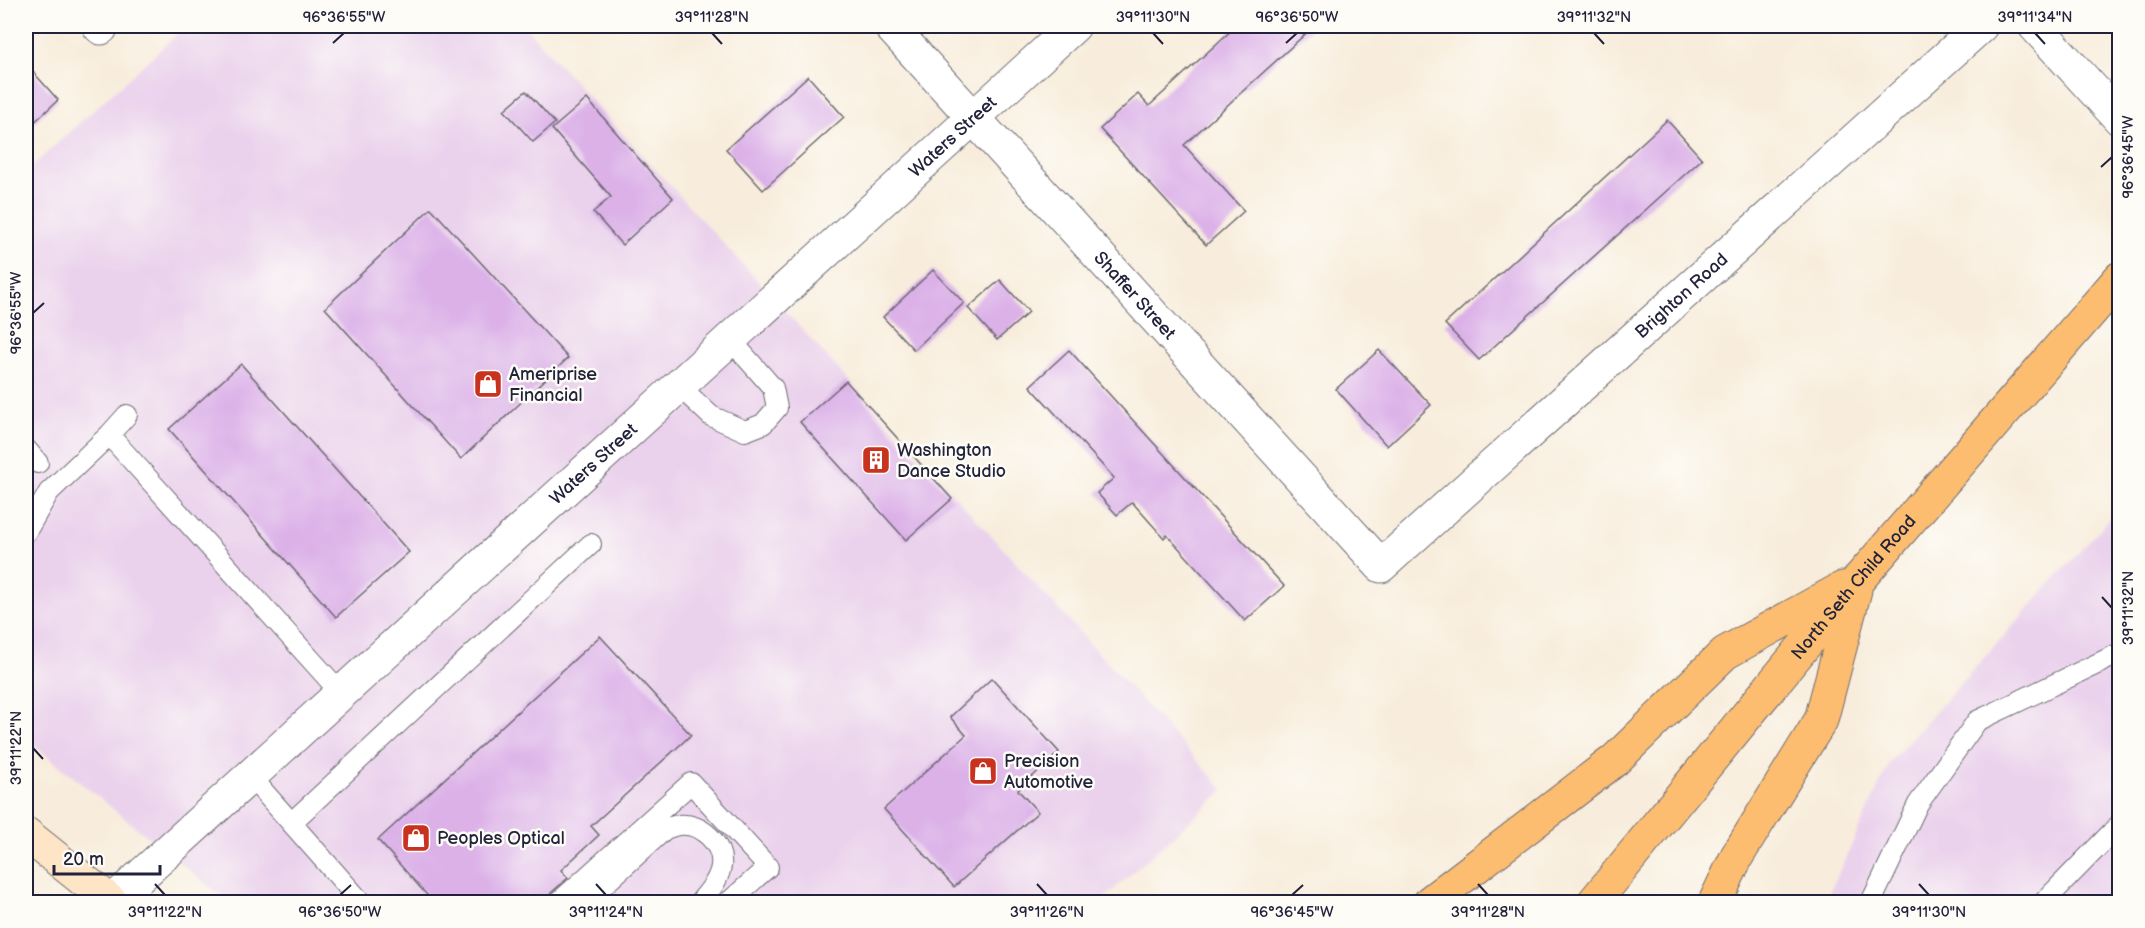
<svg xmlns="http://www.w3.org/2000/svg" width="2145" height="928" viewBox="0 0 2145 928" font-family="'Balsamiq Sans',sans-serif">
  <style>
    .built { fill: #ead1ec }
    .building { fill: #dbb1e8 }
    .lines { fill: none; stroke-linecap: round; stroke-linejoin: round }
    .service-casing { stroke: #6d6973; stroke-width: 22 }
    .minor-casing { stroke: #6d6973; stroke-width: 35 }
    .secondary-casing { stroke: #6d6973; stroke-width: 35 }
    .primary-casing { stroke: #6d6973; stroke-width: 35 }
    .path { stroke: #6d6973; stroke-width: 4; stroke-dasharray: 4.5 4.5; stroke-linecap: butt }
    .service { stroke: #fff; stroke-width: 20 }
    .minor { stroke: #fff; stroke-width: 33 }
    .secondary { stroke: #fee5c5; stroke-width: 33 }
    .primary { stroke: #fcbd6f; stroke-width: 33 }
    .ticks { fill: none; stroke: #22223b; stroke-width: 2 }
    .labels { text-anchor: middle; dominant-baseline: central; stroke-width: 5; stroke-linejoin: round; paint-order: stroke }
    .street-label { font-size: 18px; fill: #22223b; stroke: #fdfcf7 }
    .poi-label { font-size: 18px; fill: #22223b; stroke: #fdfcf7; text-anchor: start }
    .neatline { fill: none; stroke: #22223b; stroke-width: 2 }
    .ticks-label { font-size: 15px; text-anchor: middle; fill: #22223b }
  </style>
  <rect width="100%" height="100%" fill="#fdfcf7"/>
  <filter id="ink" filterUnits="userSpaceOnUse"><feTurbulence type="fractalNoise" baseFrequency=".0167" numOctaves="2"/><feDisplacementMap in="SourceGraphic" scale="12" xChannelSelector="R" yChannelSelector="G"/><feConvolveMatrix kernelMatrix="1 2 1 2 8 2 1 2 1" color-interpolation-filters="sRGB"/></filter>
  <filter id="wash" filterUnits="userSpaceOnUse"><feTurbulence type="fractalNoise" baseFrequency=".008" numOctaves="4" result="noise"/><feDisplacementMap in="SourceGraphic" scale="24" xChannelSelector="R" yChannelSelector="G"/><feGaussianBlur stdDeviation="1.35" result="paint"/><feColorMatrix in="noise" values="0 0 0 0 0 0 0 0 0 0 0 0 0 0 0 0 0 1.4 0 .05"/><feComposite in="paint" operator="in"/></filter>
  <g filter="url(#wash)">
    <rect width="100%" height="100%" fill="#f8eddc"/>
    <path class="built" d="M186,26H524L1224,790L1100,902H229L26,739V172Z
      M2119,508V902H1825L1890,762Z"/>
    <g id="blocks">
      <path class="building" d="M1236,26H1314L1184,145L1244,211L1206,245L1100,129L1138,94L1149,106Z
        M26,64L58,100L26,130Z
        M808,76L844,117L763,190L726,149Z
        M526,91L555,123L533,142L504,110Z
        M587,99L673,198L622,245L593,212L611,197L552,129Z
        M1667,120L1702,159L1479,360L1445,324Z
        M431,208L568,358L461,459L325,308Z
        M933,270L964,303L914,350L883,317Z
        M1000,280L1029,312L997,340L968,308Z
        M1069,350L1284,586L1245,621L1167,535L1164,538L1132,502L1117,515L1097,493L1114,478L1030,386Z
        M1379,350L1431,405L1387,446L1336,389Z
        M241,364L409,552L336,617L169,429Z
        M846,381L952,499L906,540L800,422Z
        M600,636L691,735L591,826L599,835L561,870L568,878L551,893L547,903H434L378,840Z
        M992,678L1059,752L1018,790L1038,812L954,887L884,809L966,735L950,717Z"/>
    </g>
  </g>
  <g filter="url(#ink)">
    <use href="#blocks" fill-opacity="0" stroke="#6d6973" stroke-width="1.5"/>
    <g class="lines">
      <g class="service-casing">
        <path id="service" d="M679,386L711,416L745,431L763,424L777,408L773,388L730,339
          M109,435L341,693
          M26,449L38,463
          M26,532L49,492L109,435L127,415
          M250,776L361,902
          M291,823L591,544
          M559,902L691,783L768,867L729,902
          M585,902L665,829C669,828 675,825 679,825C700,822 724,844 721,866C719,880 709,891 700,902
          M1871,902L1918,804L1977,721L2120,653
          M2044,902L2120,824"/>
      </g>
      <g class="minor-casing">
        <g id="minor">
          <path d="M99,26L101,28"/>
          <path id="s1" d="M890,26L1381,566L1981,26"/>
          <path d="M2035,26L2120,119"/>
          <path id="s2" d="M112,902L1074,26"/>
        </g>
      </g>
      <g class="secondary-casing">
        <path id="secondary" d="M26,834L111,902"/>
      </g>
      <g class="primary-casing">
        <g id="primary">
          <path d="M1430,902L1615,760L1725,653L1843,588"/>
          <path id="s3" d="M1594,902L1858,580L2120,278"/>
          <path d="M1715,902L1737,856L1821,720L1855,590"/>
        </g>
      </g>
      <path class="path" d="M2114,26L2120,31"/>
      <use href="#service" class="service"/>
      <use href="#minor" class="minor"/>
      <use href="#secondary" class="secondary"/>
      <use href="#primary" class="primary"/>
    </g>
  </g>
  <path class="ticks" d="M712,33L722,44M1153,33L1163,44M1594,33L1604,44M2035,33L2045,44M333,43L344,33M1286,43L1297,33M2101,167L2112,157M33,313L44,303M2102,597L2112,608M33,748L43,759M155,884L165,895M596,884L606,895M1037,884L1047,895M1478,884L1488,895M1919,884L1929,895M340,895L351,885M1292,895L1303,885"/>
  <defs>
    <g id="shop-square" transform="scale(1.5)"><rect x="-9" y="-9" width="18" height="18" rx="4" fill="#c8321e" stroke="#fdfcf7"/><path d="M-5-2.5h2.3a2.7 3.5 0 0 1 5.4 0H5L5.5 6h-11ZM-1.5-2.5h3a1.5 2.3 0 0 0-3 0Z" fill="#fff"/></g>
    <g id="building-square" transform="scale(1.5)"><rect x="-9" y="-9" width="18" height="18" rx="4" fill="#c8321e" stroke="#fdfcf7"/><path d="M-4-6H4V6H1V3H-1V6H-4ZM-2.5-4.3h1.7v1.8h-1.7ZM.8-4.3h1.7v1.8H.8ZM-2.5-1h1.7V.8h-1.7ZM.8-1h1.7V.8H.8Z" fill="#fff"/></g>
  </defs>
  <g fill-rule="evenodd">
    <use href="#shop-square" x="488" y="384"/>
    <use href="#building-square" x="876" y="460"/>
    <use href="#shop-square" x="983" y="771"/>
    <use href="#shop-square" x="416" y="838"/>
  </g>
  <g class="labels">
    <g class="street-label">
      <text stroke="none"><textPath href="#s2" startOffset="1137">Waters Street</textPath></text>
      <text stroke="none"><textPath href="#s1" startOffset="364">Shaffer Street</textPath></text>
      <text stroke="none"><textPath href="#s1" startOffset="1134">Brighton Road</textPath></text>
      <text stroke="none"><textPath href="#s2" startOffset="651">Waters Street</textPath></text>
      <text stroke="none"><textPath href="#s3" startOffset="408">North Seth Child Road</textPath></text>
    </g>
    <g class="poi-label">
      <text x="509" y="374">Ameriprise<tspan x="509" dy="21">Financial</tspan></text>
      <text x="897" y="450">Washington<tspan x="897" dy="21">Dance Studio</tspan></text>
      <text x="1004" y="761">Precision<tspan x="1004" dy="21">Automotive</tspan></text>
      <text x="437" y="838">Peoples Optical</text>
    </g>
  </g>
  <rect width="2145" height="928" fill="none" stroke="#fdfcf7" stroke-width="66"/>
  <path d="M54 865v9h106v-9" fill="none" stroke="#22223b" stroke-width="3"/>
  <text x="63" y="865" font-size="18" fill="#22223b" stroke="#fdfcf7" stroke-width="4.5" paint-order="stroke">20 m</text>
  <rect x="33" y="33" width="2079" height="862" class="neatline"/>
  <g class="ticks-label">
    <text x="344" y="22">96°36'55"W</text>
    <text x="712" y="22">39°11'28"N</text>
    <text x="1153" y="22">39°11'30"N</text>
    <text x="1297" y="22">96°36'50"W</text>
    <text x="1594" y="22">39°11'32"N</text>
    <text x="2035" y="22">39°11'34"N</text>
    <text transform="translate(2128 157) rotate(-90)" y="5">96°36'45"W</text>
    <text transform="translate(16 313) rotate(-90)" y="5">96°36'55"W</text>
    <text transform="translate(2128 608) rotate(-90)" y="5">39°11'32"N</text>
    <text transform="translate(16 748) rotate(-90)" y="5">39°11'22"N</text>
    <text x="165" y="917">39°11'22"N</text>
    <text x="340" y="917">96°36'50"W</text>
    <text x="606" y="917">39°11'24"N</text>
    <text x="1047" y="917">39°11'26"N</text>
    <text x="1292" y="917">96°36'45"W</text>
    <text x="1488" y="917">39°11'28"N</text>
    <text x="1929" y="917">39°11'30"N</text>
  </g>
</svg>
